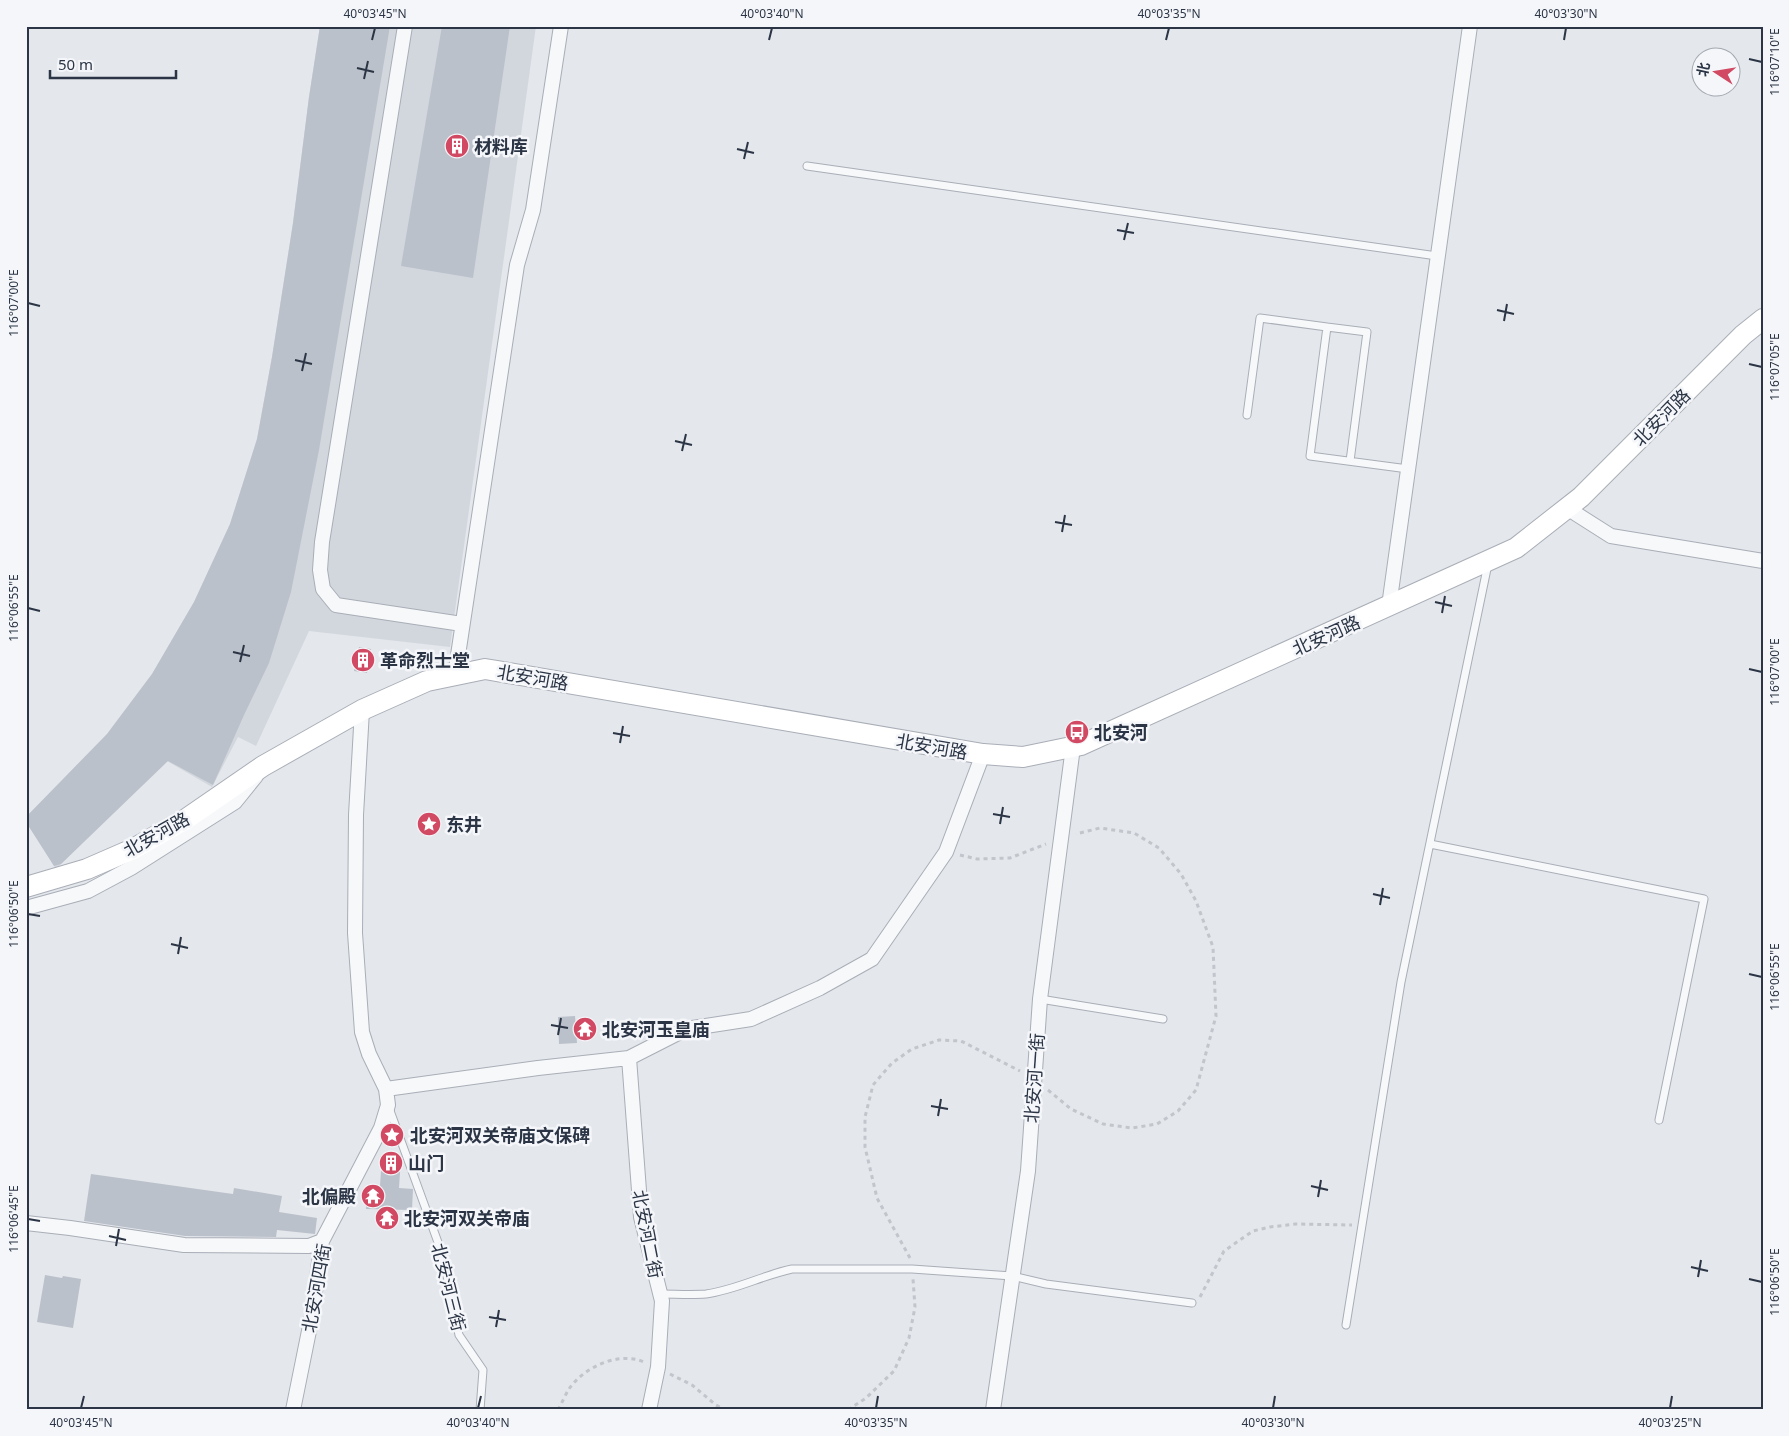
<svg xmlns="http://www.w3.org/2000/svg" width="1789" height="1436" viewBox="0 0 1789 1436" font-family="'Noto Sans','Noto Sans SC',sans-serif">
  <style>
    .built { fill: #d2d7de }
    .building { fill: #bbc1ca }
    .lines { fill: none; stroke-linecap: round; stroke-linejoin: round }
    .service-casing { stroke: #a9aeb7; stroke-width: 9 }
    .minor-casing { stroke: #a9aeb7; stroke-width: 16 }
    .secondary-casing { stroke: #a9aeb7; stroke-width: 22 }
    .path { stroke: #c2c5cb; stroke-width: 3; stroke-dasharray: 4 4; stroke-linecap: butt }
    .service { stroke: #f7f8fa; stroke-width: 7 }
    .minor { stroke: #f7f8fa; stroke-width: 14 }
    .secondary { stroke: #fff; stroke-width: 20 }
    .ticks { fill: none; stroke: #2b3545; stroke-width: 2 }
    .labels { text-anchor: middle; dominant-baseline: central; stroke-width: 5; stroke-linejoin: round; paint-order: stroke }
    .poi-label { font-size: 18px; font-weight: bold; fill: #2b3545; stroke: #f4f6f9; text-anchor: start }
    .street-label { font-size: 18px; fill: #2b3545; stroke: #f4f6f9 }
    .neatline { fill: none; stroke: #2b3545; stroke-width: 2 }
    .ticks-label { font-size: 12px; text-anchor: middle; fill: #2b3545 }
  </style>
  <rect width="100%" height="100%" fill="#e4e7ec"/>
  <path class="built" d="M320,26H536L450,647L309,631L256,746L238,737L212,787L167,761L56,869L26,822V817L107,734L152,674L194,602L230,524L257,439L272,357L293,223L309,97Z"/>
  <path class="building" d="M320,26H390L319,450L291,592L269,663L244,715L213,785L168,761L61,864L54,866L26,822V817L107,734L152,674L194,602L230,524L257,439L272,357L293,223L309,97Z
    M442,26H510L473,278L401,266Z
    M359,647L371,649L367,673L354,671Z
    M575,1016L577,1043L559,1044L558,1017Z
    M382,1156L401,1157L399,1188L413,1189L412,1210L366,1209L368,1185L380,1186Z
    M91,1174L233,1194L234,1188L282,1196L279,1212L317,1218L315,1234L277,1230L276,1237L185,1236L84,1221Z
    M45,1275L62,1278L63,1276L81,1279L73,1328L37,1322Z"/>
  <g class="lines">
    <g class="service-casing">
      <path id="service" d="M807,166L1437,256
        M1327,327L1367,332L1350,461
        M1247,415L1260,318L1327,327L1310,456L1408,469
        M1430,844L1704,899L1659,1120
        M1040,999L1163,1019
        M389,1108L443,1256L459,1335L483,1370L480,1410
        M660,1294C675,1294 691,1295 706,1294C736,1290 763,1275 792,1269H912L1012,1276L1046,1284L1192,1303
        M1346,1325L1401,982L1488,564"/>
    </g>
    <g class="minor-casing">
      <path id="minor" d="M405,26L322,542L320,570L323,589L336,605L462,624
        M1567,508L1611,536L1763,561
        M1389,606L1470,26
        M455,675L517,265L533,210L561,26
        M362,710L356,815L355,933L362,1032L369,1054L386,1089L538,1068L629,1058L686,1029L751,1019L820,988L872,959L946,852L983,754
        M26,908L88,891L131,868L235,802L256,776
        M629,1058L641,1217L662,1301L658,1367L649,1410
        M26,1223L70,1228L184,1245L309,1246L322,1241
        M293,1410L311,1321L322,1241L381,1128L388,1105L386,1089
        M993,1410L1028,1171L1040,999L1073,747"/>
    </g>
    <g class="secondary-casing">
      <path id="secondary" d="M26,887L87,869L133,849L186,819L263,766L362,710L427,681L485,669L983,754L1023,757L1081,745L1516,548L1581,497L1743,335L1763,319"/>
    </g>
    <path class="path" d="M960,855L977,859L1010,858L1046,844
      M1048,1090L1071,1109L1103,1124L1132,1128L1157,1124L1178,1111L1196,1090L1216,1016L1213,947L1196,901L1181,874L1159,848L1134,833L1100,828L1076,834
      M910,1258L877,1198L865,1147V1117L873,1085L892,1063L912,1049L939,1040L961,1041L1020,1071
      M1200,1297L1224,1251L1253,1231L1270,1227L1296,1224L1352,1225
      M670,1374L692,1385L716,1405L725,1410
      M558,1410C562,1403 565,1395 569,1389C584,1367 619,1351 644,1362
      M848,1410L866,1398L894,1371L909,1338L915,1307L913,1279"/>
    <use href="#service" class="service"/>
    <use href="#minor" class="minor"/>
    <use href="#secondary" class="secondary"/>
  </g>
  <path class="ticks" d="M372,40L375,28M769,40L772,28M1166,40L1169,28M1564,40L1566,28M1749,59L1762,62M357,68L374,72M364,79L368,61M737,149L754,153M744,159L748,142M1117,230L1134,233M1124,240L1128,223M28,303L40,306M1497,310L1514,314M1504,321L1507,304M295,360L312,364M1749,364L1762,367M302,371L306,353M675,441L692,445M682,451L686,434M1055,522L1072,525M1062,532L1065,515M1435,602L1452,606M28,608L40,611M1442,613L1445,596M233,652L250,656M240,662L244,645M1749,669L1762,672M613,733L630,736M620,743L623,726M993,814L1010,817M1000,824L1003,807M1373,894L1390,898M1380,905L1383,888M28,914L40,916M171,944L188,948M178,954L181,937M1749,974L1762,977M551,1025L568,1028M558,1035L561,1018M931,1106L948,1109M938,1116L941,1099M1311,1186L1328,1190M1318,1197L1321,1180M28,1219L40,1221M109,1236L126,1240M116,1246L119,1229M1691,1267L1708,1271M1698,1277L1701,1260M1749,1279L1762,1282M489,1317L506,1320M496,1327L499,1310M81,1408L84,1396M478,1408L481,1396M876,1408L878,1396M1273,1408L1275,1396M1670,1408L1672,1396"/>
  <defs>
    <g id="building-disc" transform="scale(1.25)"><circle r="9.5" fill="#d14962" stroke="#f4f6f9"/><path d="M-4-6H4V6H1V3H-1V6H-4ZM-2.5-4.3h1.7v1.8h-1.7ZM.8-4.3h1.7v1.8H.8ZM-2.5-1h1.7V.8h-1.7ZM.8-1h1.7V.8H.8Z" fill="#fff"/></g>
    <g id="bus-disc" transform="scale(1.25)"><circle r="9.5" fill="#d14962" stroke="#f4f6f9"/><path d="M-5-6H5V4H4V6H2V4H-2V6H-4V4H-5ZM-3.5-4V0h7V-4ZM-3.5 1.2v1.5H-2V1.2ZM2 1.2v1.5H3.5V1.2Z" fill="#fff"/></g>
    <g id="sight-disc" transform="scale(1.25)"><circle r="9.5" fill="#d14962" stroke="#f4f6f9"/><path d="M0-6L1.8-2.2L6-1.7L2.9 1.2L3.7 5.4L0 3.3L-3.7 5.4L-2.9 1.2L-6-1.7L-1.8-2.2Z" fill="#fff"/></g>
    <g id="temple-disc" transform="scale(1.25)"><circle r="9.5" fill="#d14962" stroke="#f4f6f9"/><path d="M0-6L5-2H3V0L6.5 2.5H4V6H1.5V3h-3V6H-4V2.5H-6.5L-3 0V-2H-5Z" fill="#fff"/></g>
  </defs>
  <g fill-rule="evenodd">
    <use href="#building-disc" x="457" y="146"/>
    <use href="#building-disc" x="363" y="660"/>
    <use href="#bus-disc" x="1077" y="732"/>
    <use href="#sight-disc" x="429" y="824"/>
    <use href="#temple-disc" x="585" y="1029"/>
    <use href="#sight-disc" x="392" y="1135"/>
    <use href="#building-disc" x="391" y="1163"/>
    <use href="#temple-disc" x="373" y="1196"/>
    <use href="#temple-disc" x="387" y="1218"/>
  </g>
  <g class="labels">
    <g class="poi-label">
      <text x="474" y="146">材料库</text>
      <text x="380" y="660">革命烈士堂</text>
      <text x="1094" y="732">北安河</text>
      <text x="446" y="824">东井</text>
      <text x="602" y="1029">北安河玉皇庙</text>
      <text x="410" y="1135">北安河双关帝庙文保碑</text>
      <text x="408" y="1163">山门</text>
      <text x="356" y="1196" text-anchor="end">北偏殿</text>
      <text x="404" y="1218">北安河双关帝庙</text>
    </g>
    <g class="street-label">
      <text transform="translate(1661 417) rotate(-45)">北安河路</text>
      <text transform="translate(1326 635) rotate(-24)">北安河路</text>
      <text transform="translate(533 677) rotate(10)">北安河路</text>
      <text transform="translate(932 746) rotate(10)">北安河路</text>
      <text transform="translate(156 834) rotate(-29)">北安河路</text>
      <text transform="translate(1034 1078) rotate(-86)">北安河一街</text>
      <text transform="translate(648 1234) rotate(79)">北安河二街</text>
      <text transform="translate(449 1287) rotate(76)">北安河三街</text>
      <text transform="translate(316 1288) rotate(-80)">北安河四街</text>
    </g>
  </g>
  <rect width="1789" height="1436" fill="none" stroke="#f4f6f9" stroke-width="55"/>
  <g transform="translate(1716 72) rotate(282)"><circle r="24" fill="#f4f6f9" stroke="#a4a9b1"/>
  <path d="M0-4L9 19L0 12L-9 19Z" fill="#d14962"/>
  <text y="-8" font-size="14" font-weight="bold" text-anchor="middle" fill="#2b3545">北</text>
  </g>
  <path d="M50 70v8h126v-8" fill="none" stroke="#2b3545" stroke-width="2.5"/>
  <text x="58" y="70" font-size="15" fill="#2b3545" stroke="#f4f6f9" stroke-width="4" paint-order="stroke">50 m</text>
  <rect x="28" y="28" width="1734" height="1380" class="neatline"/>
  <g class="ticks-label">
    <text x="375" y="18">40°03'45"N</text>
    <text x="772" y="18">40°03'40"N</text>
    <text x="1169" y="18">40°03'35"N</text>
    <text x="1566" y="18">40°03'30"N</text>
    <text transform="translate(1775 62) rotate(-90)" y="4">116°07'10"E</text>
    <text transform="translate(14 303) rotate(-90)" y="4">116°07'00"E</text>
    <text transform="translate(1775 367) rotate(-90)" y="4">116°07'05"E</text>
    <text transform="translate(14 608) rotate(-90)" y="4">116°06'55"E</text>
    <text transform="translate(1775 672) rotate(-90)" y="4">116°07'00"E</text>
    <text transform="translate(14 914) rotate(-90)" y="4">116°06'50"E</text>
    <text transform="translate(1775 977) rotate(-90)" y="4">116°06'55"E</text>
    <text transform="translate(14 1219) rotate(-90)" y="4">116°06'45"E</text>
    <text transform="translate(1775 1282) rotate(-90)" y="4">116°06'50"E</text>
    <text x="81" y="1427">40°03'45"N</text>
    <text x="478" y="1427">40°03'40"N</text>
    <text x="876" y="1427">40°03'35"N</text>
    <text x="1273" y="1427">40°03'30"N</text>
    <text x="1670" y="1427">40°03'25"N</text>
  </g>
</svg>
